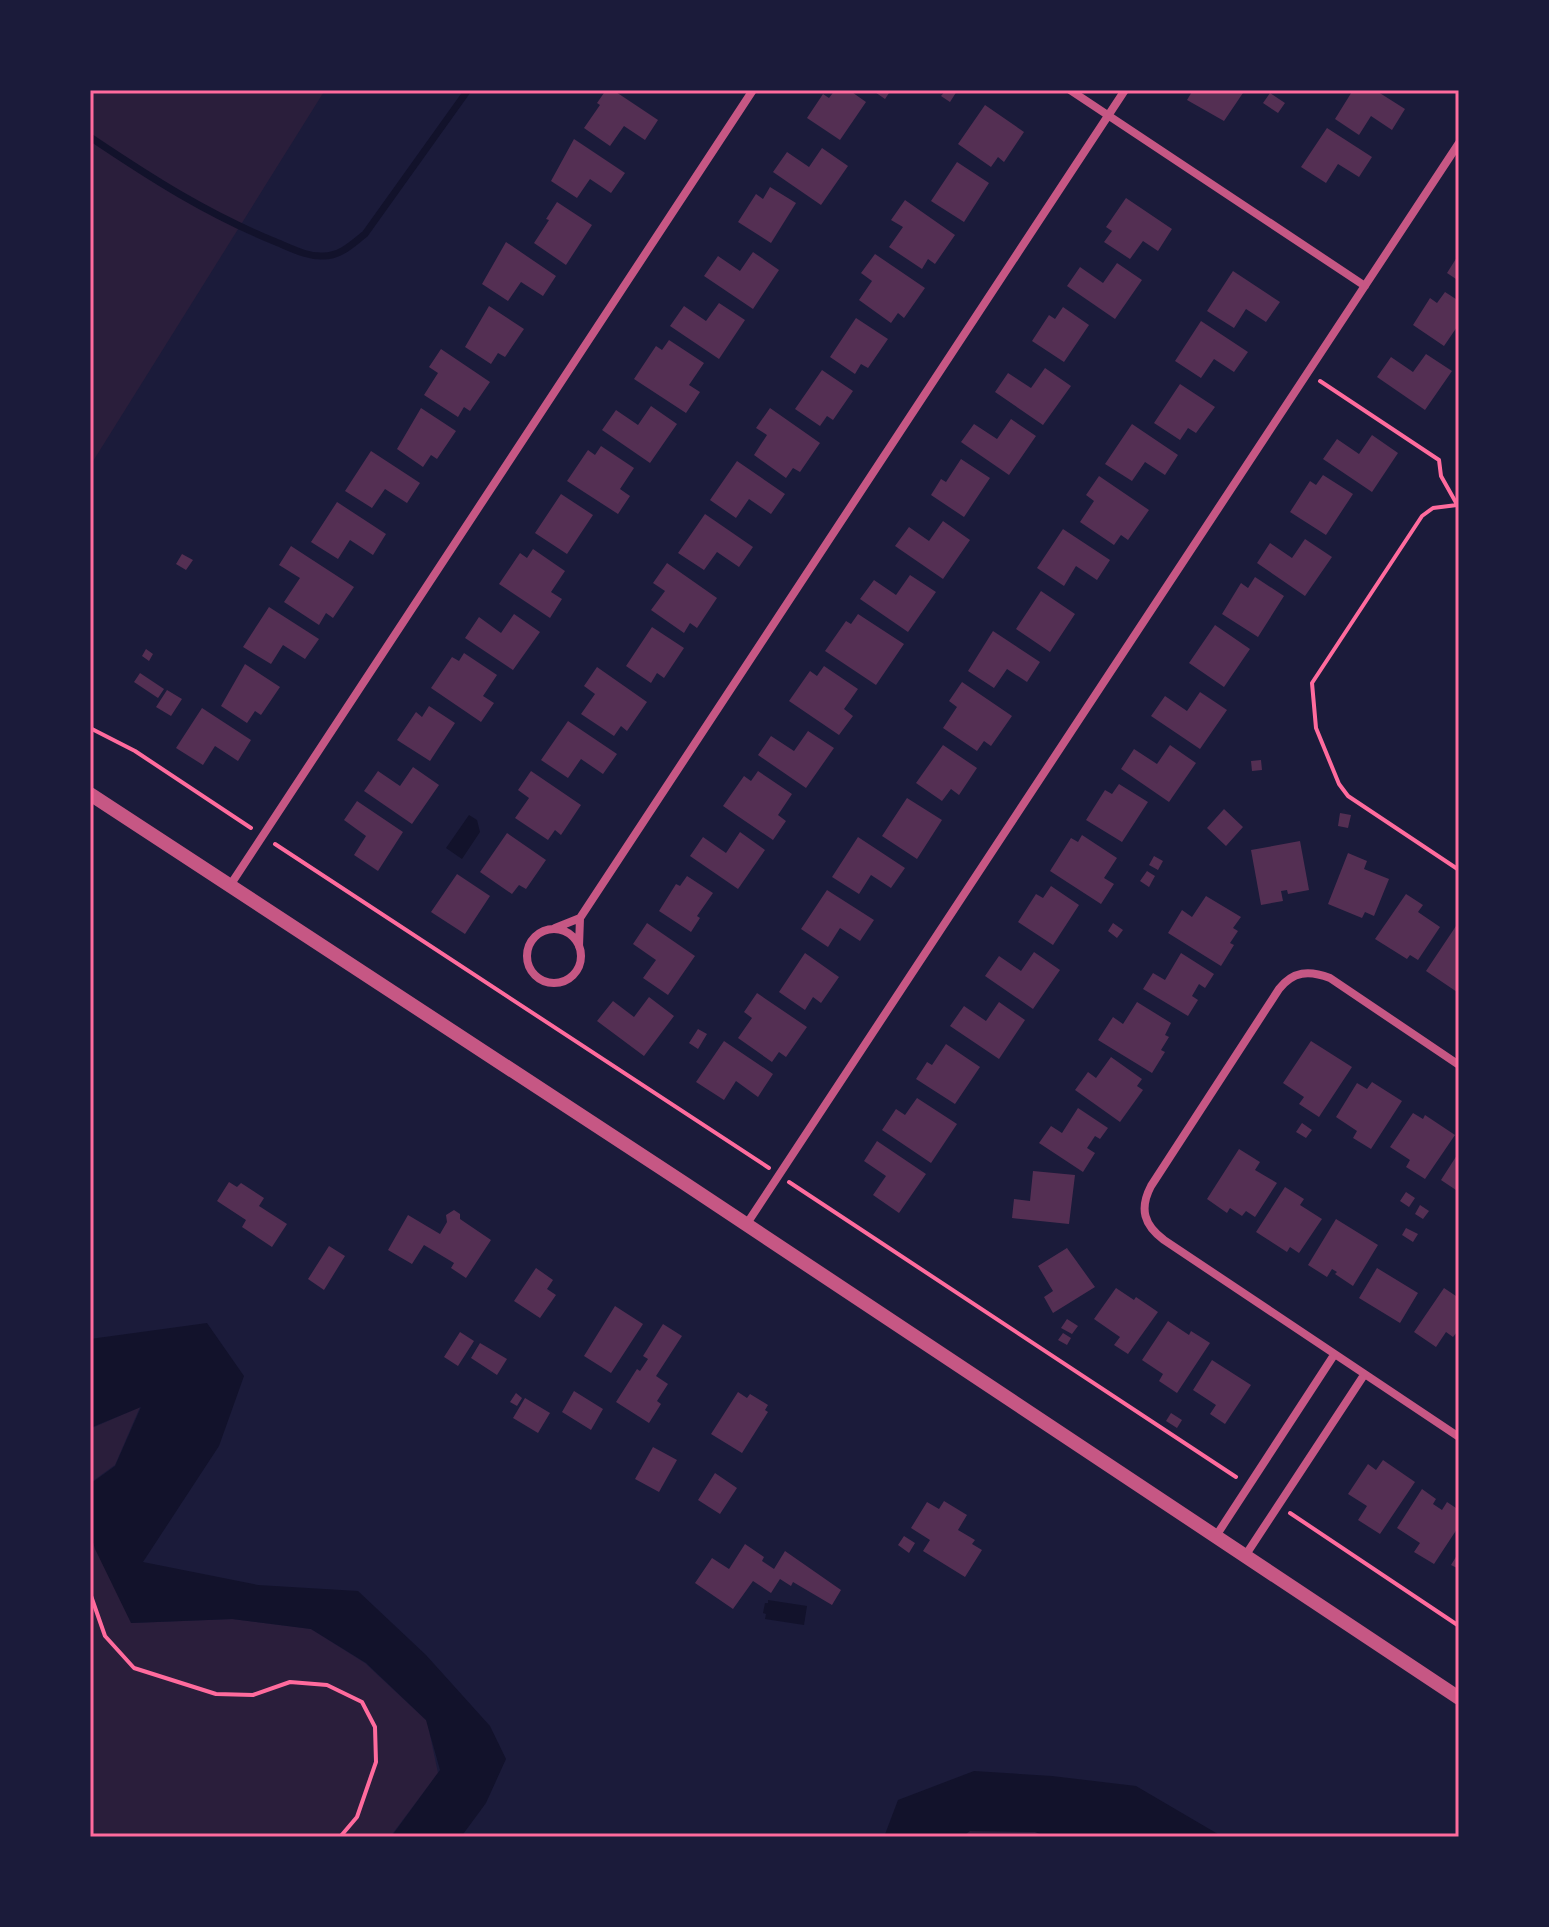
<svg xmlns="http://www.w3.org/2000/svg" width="1549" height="1927" viewBox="0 0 1549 1927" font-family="'Work Sans',sans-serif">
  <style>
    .green { fill: #2a1e3b }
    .water { fill: #12122b }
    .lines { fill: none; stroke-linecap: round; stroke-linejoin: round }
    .stream { stroke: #12122b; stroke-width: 7 }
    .building { fill: #542f53 }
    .path { stroke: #ff6b9d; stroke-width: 4 }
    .minor { stroke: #c65784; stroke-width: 8 }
    .tertiary { stroke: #c65784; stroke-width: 14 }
    .neatline { fill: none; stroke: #ff6b9d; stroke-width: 3 }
  </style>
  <rect width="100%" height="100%" fill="#1b1b3a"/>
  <path class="green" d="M90,90H325L90,466Z
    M140,1407L115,1465L90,1483V1429Z
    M90,1531L132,1623L233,1619L311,1629L365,1663L427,1721L438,1773L390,1837H90Z
    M969,1831L1035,1832L1048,1837H961Z"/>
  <path class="water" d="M469,815L477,820L480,832L462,859L446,848Z
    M207,1323L244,1376L219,1446L143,1562L258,1585L358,1591L426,1655L490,1726L506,1759L486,1803L461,1837H391L440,1770L426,1720L366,1663L311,1629L232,1619L131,1623L95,1549L90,1532V1484L115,1466L141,1407L90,1428V1339Z
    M768,1600L807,1606L804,1625L765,1619L766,1614L763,1613L765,1603H768Z
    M974,1771L1052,1776L1136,1786L1223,1837H1047L1035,1832L970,1831L962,1837H884L898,1800Z"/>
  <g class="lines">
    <path class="stream" d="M90,137C151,178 207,214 276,242C291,248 307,257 323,256C341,256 352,244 365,234L468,90"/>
  </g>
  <path class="building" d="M606,90H613L658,120L645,140L624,126L610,146L584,128L600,105L597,103Z
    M835,90H849L866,102L840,140L807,118L823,94L829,98Z
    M872,90H891L885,99Z
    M946,90L957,91L950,102L941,96Z
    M1193,90H1245L1224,121L1187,100Z
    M1353,90H1375L1405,109L1392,130L1371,116L1359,135L1335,119Z
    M1270,93L1285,103L1278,113L1263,103Z
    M985,105L1024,132L1004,162L998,157L991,167L958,144Z
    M1327,128L1372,157L1359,177L1338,164L1326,183L1301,167Z
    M574,139L625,173L611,193L590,179L577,198L551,181Z
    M822,148L848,166L821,205L773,172L787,152L809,167Z
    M957,162L989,183L964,222L931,201Z
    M770,187L796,203L771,243L738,222L756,194L763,199Z
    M1126,198L1172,229L1158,251L1143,241L1130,259L1104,242L1112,231L1106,227Z
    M905,200L955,235L935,264L928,259L922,269L889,247L903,227L891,220Z
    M557,202L592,225L566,265L534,243L549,220L546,219Z
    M506,242L556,276L543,296L521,282L508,301L482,284Z
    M753,252L779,270L753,309L704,276L718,256L740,271Z
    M875,254L925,288L904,318L898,313L891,323L859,300L872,281L861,273Z
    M1459,254V281L1447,273Z
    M1117,263L1142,280L1115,319L1067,286L1080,267L1103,283Z
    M1233,271L1280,302L1266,322L1246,309L1234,328L1207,311Z
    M1445,292L1459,301V324L1444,346L1413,325L1430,298L1437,303Z
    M719,303L745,320L719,359L670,326L684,306L706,321Z
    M489,306L524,329L505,357L498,353L491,364L465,347Z
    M1063,307L1089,325L1064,362L1032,341L1049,315L1055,319Z
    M856,318L888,339L868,368L861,364L855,374L830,357Z
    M1201,321L1248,352L1234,372L1214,359L1201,378L1175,361Z
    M669,340L704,363L689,385L700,392L686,413L634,379L656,346L662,350Z
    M441,349L490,382L470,411L464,407L458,417L424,395L438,373L429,367Z
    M1426,354L1452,371L1425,410L1377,377L1391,357L1413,372Z
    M1045,368L1071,386L1043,425L995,392L1008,373L1031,388Z
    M822,370L853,391L833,420L827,416L820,426L795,409Z
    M1180,384L1215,407L1196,433L1188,428L1180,440L1154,423Z
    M651,406L677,424L650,463L602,430L616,410L638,425Z
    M421,408L456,431L437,459L431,455L423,467L397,449Z
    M770,408L820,443L800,472L793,468L786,478L754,455L767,435L756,428Z
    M1011,419L1036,436L1009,475L961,442L974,424L997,439Z
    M1132,424L1178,455L1165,475L1145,462L1132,481L1105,464Z
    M1372,435L1398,453L1372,492L1323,459L1337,439L1359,454Z
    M601,446L634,468L620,489L630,496L618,514L567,481L588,450L595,455Z
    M371,451L420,483L407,503L385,489L372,508L345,491Z
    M961,459L990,478L964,517L931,495L941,479L946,482Z
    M737,461L785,494L771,514L749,499L736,518L710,500Z
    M1323,475L1353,494L1326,535L1290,512L1310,481L1316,485Z
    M1099,476L1149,510L1128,540L1121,535L1114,545L1080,522L1094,501L1086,495Z
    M561,494L593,515L567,554L535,533Z
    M337,502L386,534L373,555L350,540L338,559L311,542Z
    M705,514L753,547L739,567L717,552L704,570L678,553Z
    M943,521L970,540L943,579L895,546L909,527L929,541Z
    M1063,529L1110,560L1097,580L1076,566L1064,586L1037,568Z
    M1305,539L1332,557L1305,596L1257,563L1270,543L1292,558Z
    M291,546L354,587L333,618L326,613L319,625L284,602L300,578L279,565Z
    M533,549L565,571L551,592L562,599L550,618L499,584L520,553L527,558Z
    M182,554L193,560L186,570L176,564Z
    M667,563L717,598L697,628L690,623L684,633L651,610L665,591L653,583Z
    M910,575L936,592L908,632L860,599L874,580L896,595Z
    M1255,577L1284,596L1258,637L1222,614L1241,583L1248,588Z
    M1041,591L1075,614L1050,652L1016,629Z
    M269,607L319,639L305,659L283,645L271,664L243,647Z
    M514,614L540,632L513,670L465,638L479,617L501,633Z
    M858,614L904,644L876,685L825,651L846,621L851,624Z
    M1215,625L1250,649L1224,687L1189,663Z
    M652,627L684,648L664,678L657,673L651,683L626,666Z
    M993,631L1040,662L1027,682L1007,669L994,688L968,671Z
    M146,649L153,654L149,661L142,656Z
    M464,653L497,675L483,696L494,703L481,722L431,688L452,657L459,661Z
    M245,664L280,687L261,715L255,711L247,723L221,706Z
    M824,666L858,689L844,709L853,716L839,735L789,701L810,671L817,676Z
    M597,667L647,702L627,731L621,726L614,736L581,714L595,694L584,686Z
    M140,673L164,689L158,698L134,682Z
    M962,682L1012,716L991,746L984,741L977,751L943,728L957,707L949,701Z
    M167,690L182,699L171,716L156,707Z
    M1200,692L1227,710L1200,749L1151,716L1165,696L1187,711Z
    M429,706L455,723L430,761L397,740L416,712L422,717Z
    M202,708L251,740L238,761L215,746L203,765L176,748Z
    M568,721L617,754L603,774L581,759L568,778L541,760Z
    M808,731L834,748L806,788L758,755L771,736L794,751Z
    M943,745L977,768L959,795L951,789L942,801L916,783Z
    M1170,745L1196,763L1169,802L1121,769L1134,749L1157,764Z
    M1261,760L1262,770L1252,771L1251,761Z
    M413,767L439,785L412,824L364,791L378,771L400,786Z
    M531,771L581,805L561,835L555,830L548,840L515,818L529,798L518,790Z
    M758,771L792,794L778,815L786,821L773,840L723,806L744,776L751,781Z
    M1119,784L1148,802L1122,842L1086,820L1105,790L1112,794Z
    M907,798L942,820L917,859L882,836Z
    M357,801L403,832L378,871L354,855L366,836L344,820Z
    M1224,809L1243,827L1226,846L1207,828Z
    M1340,813L1351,815L1348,828L1338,826Z
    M740,832L765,850L738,889L690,856L703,837L726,853Z
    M507,833L546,860L526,889L519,885L512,894L480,872Z
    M1082,835L1117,858L1104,878L1114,884L1101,904L1050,871L1071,838L1078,842Z
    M858,837L905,868L891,888L871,875L859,894L832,877Z
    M1300,841L1309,890L1288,894L1287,890L1281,891L1283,901L1261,905L1251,850Z
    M1348,853L1367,861L1364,869L1389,879L1374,916L1365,912L1362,918L1328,904Z
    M1154,856L1163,861L1158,870L1149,865Z
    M1147,871L1155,876L1149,887L1140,881Z
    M457,874L490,896L465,934L431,912Z
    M687,876L713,893L697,916L700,918L691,932L659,911L676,884L680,886Z
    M1051,886L1079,905L1053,945L1018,922L1036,894L1043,898Z
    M827,890L874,920L860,941L840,928L828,947L801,929Z
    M1406,894L1423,905L1418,912L1440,927L1418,960L1410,955L1407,959L1375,939Z
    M1206,896L1241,917L1233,928L1238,931L1230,943L1234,945L1221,966L1168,933L1182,910L1192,917Z
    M647,923L695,956L668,995L643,978L656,960L633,944Z
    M1113,923L1123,930L1117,938L1108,931Z
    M1456,926L1459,928V988L1457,992L1426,971Z
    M1034,952L1060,970L1033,1009L985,976L999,956L1021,971Z
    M805,953L839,977L821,1003L813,997L805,1010L779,992Z
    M1181,953L1214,974L1205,988L1199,984L1192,996L1198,1000L1188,1016L1143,989L1153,973L1165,980Z
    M757,993L807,1027L786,1057L779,1052L772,1062L738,1038L752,1018L744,1012Z
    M649,997L674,1016L644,1056L597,1021L613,1001L634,1017Z
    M999,1002L1025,1020L999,1059L950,1026L964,1006L986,1021Z
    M1137,1002L1171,1023L1165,1035L1169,1037L1161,1050L1165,1052L1152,1073L1098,1040L1113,1017L1123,1024Z
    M698,1029L707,1034L698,1049L689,1043Z
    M724,1041L773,1074L758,1097L736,1081L724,1100L696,1082Z
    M1311,1041L1352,1067L1319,1117L1299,1104L1304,1097L1283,1083Z
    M946,1044L980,1067L955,1104L916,1079L927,1062L932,1065Z
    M1111,1057L1142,1079L1137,1086L1143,1090L1120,1122L1075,1090L1088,1072L1096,1078Z
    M1372,1082L1402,1101L1371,1149L1353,1138L1357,1131L1336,1117L1357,1083L1367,1089Z
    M917,1098L957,1124L931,1163L882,1130L896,1109L905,1115Z
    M1078,1108L1108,1128L1100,1139L1095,1136L1087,1148L1095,1153L1083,1172L1039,1143L1051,1126L1062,1133Z
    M1413,1113L1423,1119L1425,1115L1455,1135L1425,1179L1406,1167L1410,1160L1390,1147Z
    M1302,1123L1312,1130L1306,1138L1296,1132Z
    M877,1141L926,1174L899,1213L873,1195L886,1176L864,1161Z
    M1239,1149L1260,1162L1255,1170L1277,1183L1255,1217L1246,1211L1242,1216L1230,1208L1227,1213L1207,1199Z
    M1459,1152V1192L1441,1180Z
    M1033,1171L1075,1175L1069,1224L1012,1218L1014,1199L1030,1201Z
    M229,1182L237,1187L241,1183L264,1198L259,1206L287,1224L272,1247L242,1227L246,1220L217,1201Z
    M1285,1187L1304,1199L1300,1205L1322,1219L1299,1253L1290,1247L1287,1252L1256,1232Z
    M1406,1192L1415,1198L1409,1207L1400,1201Z
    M1420,1205L1429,1211L1423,1219L1415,1214Z
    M454,1210L460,1214V1219L491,1240L466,1278L451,1268L454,1263L424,1245L412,1264L388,1250L408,1215L440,1234L447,1222L446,1215Z
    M1336,1219L1378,1245L1353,1286L1335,1274L1337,1272L1332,1269L1327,1277L1308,1265Z
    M1406,1228L1418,1234L1413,1242L1402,1235Z
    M329,1246L345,1256L324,1290L308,1279Z
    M1067,1248L1095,1287L1053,1313L1044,1297L1053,1291L1038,1266Z
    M536,1268L553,1280L547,1289L556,1295L540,1318L514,1301Z
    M1377,1268L1418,1293L1400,1323L1359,1298Z
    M1116,1288L1134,1300L1136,1297L1158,1312L1128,1354L1114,1345L1120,1337L1094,1319Z
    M1444,1288L1459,1298V1333L1457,1332L1453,1337L1446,1332L1436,1347L1414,1332Z
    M615,1306L643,1324L611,1373L584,1356Z
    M1067,1319L1078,1326L1072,1334L1061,1328Z
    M1168,1321L1189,1335L1191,1331L1210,1343L1177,1393L1159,1381L1163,1374L1142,1360Z
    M663,1324L682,1336L656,1376L668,1384L657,1401L661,1404L649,1423L616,1402L637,1369L640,1371L648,1359L643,1356Z
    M460,1332L474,1341L458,1366L444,1357Z
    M1063,1333L1071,1338L1067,1345L1058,1340Z
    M480,1343L507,1359L497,1375L471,1358Z
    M1212,1360L1251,1385L1225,1424L1210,1414L1216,1405L1193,1390Z
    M574,1391L603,1409L591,1430L562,1412Z
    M738,1392L747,1398L750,1394L768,1405L765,1410L768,1412L742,1453L711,1434Z
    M516,1393L522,1398L517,1406L510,1402Z
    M525,1398L550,1413L538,1433L513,1418Z
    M1171,1413L1182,1420L1177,1428L1166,1421Z
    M653,1447L677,1460L659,1492L635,1479Z
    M1383,1460L1415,1482L1380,1534L1358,1520L1367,1506L1348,1494L1368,1464L1376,1470Z
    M715,1473L737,1488L720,1514L698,1500Z
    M1422,1489L1436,1499L1433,1504L1442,1510L1447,1502L1459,1510V1526L1434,1564L1414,1552L1420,1543L1397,1528Z
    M944,1501L967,1515L958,1530L975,1540L972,1544L982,1550L965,1577L923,1551L930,1540L911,1528L927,1502L939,1509Z
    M904,1536L915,1543L909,1553L898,1545Z
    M745,1544L764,1557L762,1561L774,1569L785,1551L841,1590L832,1605L793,1582L791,1586L780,1579L771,1593L753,1581L733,1609L695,1583L712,1558L729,1569Z
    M1459,1552V1569L1451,1565Z"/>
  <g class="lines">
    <path class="path" d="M1320,381L1439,460L1441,476L1459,508
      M1457,505L1433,508L1422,516L1312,683L1316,728L1339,784L1348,796L1459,870
      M90,728L135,751L251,828
      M275,844L769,1168
      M789,1182L1236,1477
      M1290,1513L1459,1626
      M90,1593L105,1636L134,1668L216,1694L253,1695L290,1682L327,1685L362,1702L375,1727L376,1762L357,1817L340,1837"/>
    <path class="minor" d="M1070,90L1365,286
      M229,887L753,90
      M555,928L580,918
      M527 956a27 27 0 1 1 54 0a27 27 0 1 1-54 0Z
      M579,946L580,918L1125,90
      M1459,1065L1330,978C1309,970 1293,971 1279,989L1151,1186C1139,1209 1144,1225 1164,1240L1459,1437
      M746,1225L1459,143
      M1216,1536L1334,1355
      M1245,1556L1364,1375"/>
    <path class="tertiary" d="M90,794L684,1183L1459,1698"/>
  </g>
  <rect width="1549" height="1927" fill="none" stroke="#1b1b3a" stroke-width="184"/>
  <rect x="92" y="92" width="1365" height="1743" class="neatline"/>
</svg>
